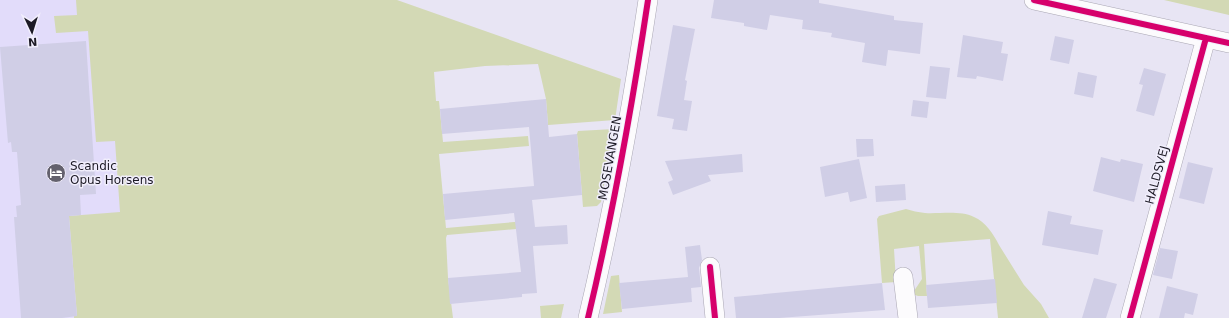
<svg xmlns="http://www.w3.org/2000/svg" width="1229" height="318" viewBox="0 0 1229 318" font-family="'DejaVu Sans',sans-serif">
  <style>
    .built { fill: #e2dcfa }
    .green { fill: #d3d9b5 }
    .building { fill: #d0cee6 }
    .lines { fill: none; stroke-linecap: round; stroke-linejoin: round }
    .minor-casing { stroke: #a9a6b3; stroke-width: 20 }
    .minor { stroke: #fcfbfd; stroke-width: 19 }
    .cycleway-casing { stroke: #f1eefc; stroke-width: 8 }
    .cycleway { stroke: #d6006c; stroke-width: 6 }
    .labels { text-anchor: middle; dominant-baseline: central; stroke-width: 3; stroke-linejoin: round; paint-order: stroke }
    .street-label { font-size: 12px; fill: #1c1a25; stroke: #f1eefc }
    .poi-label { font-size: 12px; fill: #1c1a25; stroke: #f1eefc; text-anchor: start }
  </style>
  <rect width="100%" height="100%" fill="#e8e5f4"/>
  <path class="built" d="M0,0H103L150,100L101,318H0Z"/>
  <path class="green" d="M76,0H397L621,79L615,120L548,125L546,99L538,64L485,66L434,72L436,101H439L443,142L528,136L529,146L439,154L446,228L526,221L527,228L447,235L446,238L448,278L453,318H74V316H77L69,216L120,212L115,141L96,142L88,31L56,33L54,16L77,15Z
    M1164,0H1229V15Z
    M614,129L601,202L597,206L583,207L577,134L578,131Z
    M906,209C912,211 918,212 925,213C940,214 960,210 974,217C985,221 994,235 999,245L1024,285L1041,304L1049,318H998L990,239L924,244L927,296H918L915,295L914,291L922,279L919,246L894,249L896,282L882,283L877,219L879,216Z
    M619,275L622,312L603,314L611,276Z
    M564,304L561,318H541L540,306Z"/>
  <path class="building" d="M714,0H819V3L894,16V20L923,23L920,54L888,50L886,66L862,62L865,43L831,37L832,33L802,29L803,20L770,15L767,30L744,26V23L711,18Z
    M673,25L695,29L685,80L687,81L684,100L692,101L687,131L672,129L674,119L657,116Z
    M963,35L1003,42L1001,53L1008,54L1003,81L977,76L976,79L957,77Z
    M1055,36L1074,40L1069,64L1050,60Z
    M86,41L96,194L80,195L81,215L69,216L77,316L62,318H21L14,217H17L16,206L21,205L17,152H12L11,142L8,143L0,47Z
    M930,66L950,68L946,99L926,97Z
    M1144,68L1166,74L1154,116L1136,111L1143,85L1139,84Z
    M1078,72L1097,76L1093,98L1074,94Z
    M546,99L549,137L577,134L582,195L532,200L535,227L567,225L568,244L533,246L537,293L522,294V297L450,304L448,278L521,272L514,213L445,220L443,194L534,186L529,127L442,134L440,109Z
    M913,100L929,102L927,118L911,116Z
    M856,139H873L874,156L857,157Z
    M742,154L743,172L708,175L711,181L673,195L668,182L673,180L665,161Z
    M1101,157L1120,162L1121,159L1143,164L1134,202L1093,191Z
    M859,159L867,198L850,202L848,192L825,197L820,167Z
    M1188,162L1213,168L1204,204L1179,198Z
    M905,184L906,200L876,202L875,186Z
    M1048,211L1072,216L1070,224L1103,230L1098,255L1042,245Z
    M700,245L702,260L699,268L701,287L691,288L692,302L622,309L619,283L688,277L685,247Z
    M1160,248L1178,251L1172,279L1153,275Z
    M1094,278L1117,284L1106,318H1082Z
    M995,279L997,303L928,308L926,285Z
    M882,283L885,310L779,318H736L734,297Z
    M1167,286L1198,294L1193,315L1185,313L1184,318H1159Z"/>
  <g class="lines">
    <g class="minor-casing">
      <path id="minor" d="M1034,0L1229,43
        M710,267L715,318
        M903,277L908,318
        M588,318C613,213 632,107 648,0
        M1130,318L1206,38"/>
    </g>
    <use href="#minor" class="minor"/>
    <g class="cycleway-casing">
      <path id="cycleway" d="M1034,0L1229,43
        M710,267L715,318
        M588,318C613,213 632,107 648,0
        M1130,318L1206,38"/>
    </g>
    <use href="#cycleway" class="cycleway"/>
  </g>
  <defs>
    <g id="hotel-disc" transform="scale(1)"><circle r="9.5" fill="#63616d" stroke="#f1eefc"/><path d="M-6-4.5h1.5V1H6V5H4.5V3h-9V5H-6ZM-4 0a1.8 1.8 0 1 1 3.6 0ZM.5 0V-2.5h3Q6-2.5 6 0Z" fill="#fff"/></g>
  </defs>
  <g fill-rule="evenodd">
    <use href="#hotel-disc" x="56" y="173"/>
  </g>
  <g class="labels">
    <g class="street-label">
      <text transform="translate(610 158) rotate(-80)">MOSEVANGEN</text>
      <text transform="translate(1157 175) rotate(-75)">HALDSVEJ</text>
    </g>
    <g class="poi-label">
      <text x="70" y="166">Scandic<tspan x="70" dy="14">Opus Horsens</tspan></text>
    </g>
  </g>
  <g transform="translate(32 32) rotate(176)" stroke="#f1eefc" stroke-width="3" paint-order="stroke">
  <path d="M0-3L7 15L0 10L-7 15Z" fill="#1c1a25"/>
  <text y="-6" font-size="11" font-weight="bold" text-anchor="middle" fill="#1c1a25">N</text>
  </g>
</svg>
